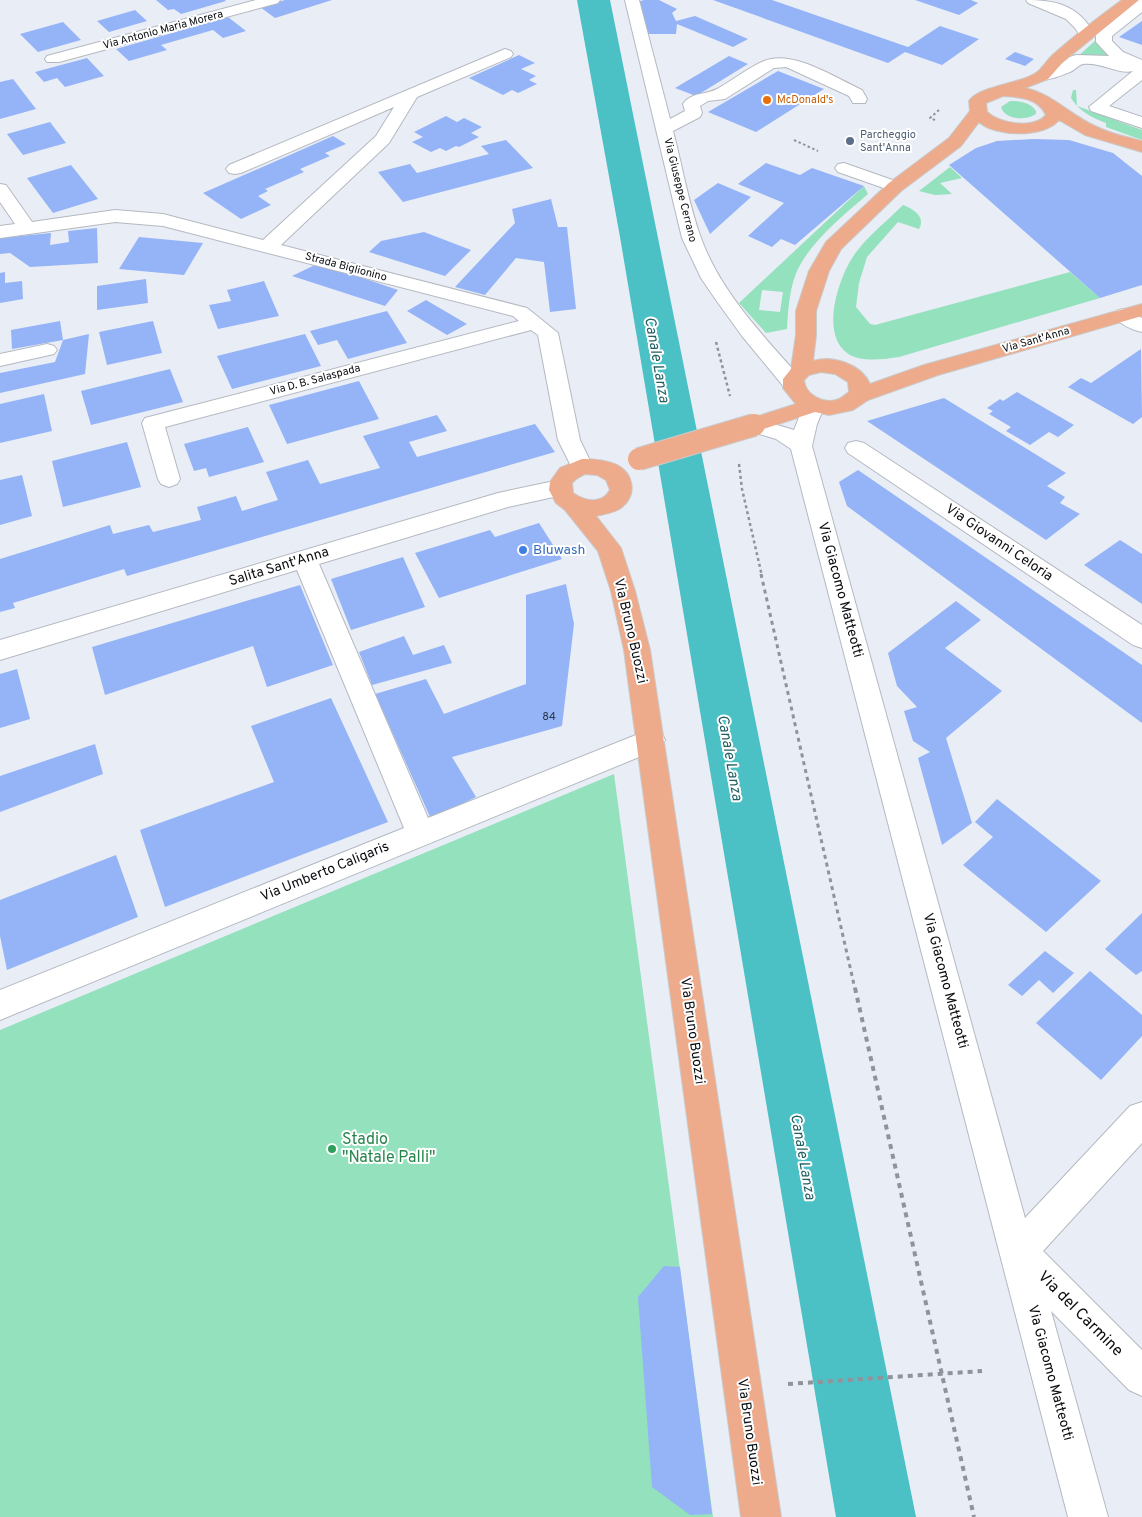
<svg xmlns="http://www.w3.org/2000/svg" width="1142" height="1517" viewBox="0 0 1142 1517" font-family="Overpass,sans-serif">
  <style>
    .green { fill: #93e1bd; fill-rule: evenodd }
    .water { fill: #4bc0c5 }
    .building { fill: #94b4f7 }
    .lines { fill: none; stroke-linecap: round; stroke-linejoin: round }
    .minor-casing { stroke: #b4b9c1; stroke-width: 2 }
    .major-casing { stroke: #c9caca; stroke-width: 2 }
    .path-far3 { stroke: #909399; stroke-width: 2; stroke-dasharray: 2.5 2.5; stroke-linecap: butt }
    .path-far2 { stroke: #909399; stroke-width: 2.5; stroke-dasharray: 3 3; stroke-linecap: butt }
    .path-far1 { stroke: #909399; stroke-width: 3; stroke-dasharray: 4 4; stroke-linecap: butt }
    .path { stroke: #909399; stroke-width: 4; stroke-dasharray: 5 5; stroke-linecap: butt }
    .minor { fill: #fff; fill-rule: evenodd }
    .major { fill: #eeab8b; fill-rule: evenodd }
    .major-bridge-casing { stroke: #c9caca; stroke-width: 24; stroke-linecap: butt }
    .major-bridge { stroke: #eeab8b; stroke-width: 22 }
    .food-dot { fill: #e8710a; stroke: #fff; stroke-width: 2 }
    .service-dot { fill: #5c6f8a; stroke: #fff; stroke-width: 2 }
    .shop-dot { fill: #3f7fe0; stroke: #fff; stroke-width: 2 }
    .leisure-dot { fill: #2e9e5b; stroke: #fff; stroke-width: 2 }
    .labels { text-anchor: middle; dominant-baseline: central; stroke-width: 4; stroke-linejoin: round; paint-order: stroke }
    .far-street-label { font-size: 11px; fill: #0a0c0f; stroke: #fff }
    .far-food-label { font-size: 11px; fill: #c56008; stroke: #fff; text-anchor: start }
    .far-service-label { font-size: 11px; fill: #4e5e75; stroke: #fff; text-anchor: start }
    .number-label { font-size: 11px; fill: #2c3649 }
    .street-label { font-size: 14px; fill: #0a0c0f; stroke: #fff }
    .shop-label { font-size: 14px; fill: #366cbe; stroke: #fff; text-anchor: start }
    .water-label { font-size: 15px; font-style: italic; fill: #216063; stroke: #fff }
    .near-leisure-label { font-size: 16px; fill: #27864d; stroke: #fff; text-anchor: start }
    .near-street-label { font-size: 16px; fill: #0a0c0f; stroke: #fff }
  </style>
  <rect width="100%" height="100%" fill="#e9edf6"/>
  <path class="green" d="M1096,40L1100,48L1116,59L1076,58Z
    M1073,90H1076L1077,106L1142,130V140L1106,127V123C1092,118 1079,111 1071,98Z
    M1010,101C1021,101 1030,102 1036,111V114C1026,121 1005,120 1001,107Z
    M950,167L962,178L940,183L952,194L935,195L919,191Z
    M864,186L868,194C844,215 806,245 795,276C789,293 788,312 787,329L766,333L739,303ZM762,290L783,292L780,312L759,310Z
    M903,205C913,209 926,216 919,229L898,222L867,257L859,283L856,307L870,324L875,325L1070,272L1100,298L899,357C884,359 861,363 847,353C819,333 840,272 857,251C870,234 888,220 903,205Z
    M614,774L713,1517H0V1030Z"/>
  <path class="water" d="M577,0H610L916,1517H836L620,237Z"/>
  <path class="building" d="M156,0H225L226,1L181,14L174,9L168,10Z
    M285,0H332L275,18L260,7Z
    M644,0H659L677,9L672,13L676,21L695,16L748,39L733,47L677,24L676,34H646L637,2Z
    M713,0H772L908,47L940,26L979,39L942,65L905,52L888,63Z
    M915,0H971L978,3L959,15Z
    M135,10L147,21L109,32L97,21Z
    M228,17L246,31L223,38L213,30L161,45L167,50L129,61L116,49Z
    M1142,21V45L1119,37Z
    M63,22L81,40L38,52L20,34Z
    M1015,52L1034,59L1025,66L1005,59Z
    M519,55L535,63L521,69L536,76L529,80L537,84L518,93L512,90L503,95L469,78Z
    M729,56L748,64L696,96L675,88Z
    M87,58L104,76L65,87L57,78L44,82L35,72Z
    M778,71L824,89L756,132L708,112Z
    M13,79L36,109L0,119V82Z
    M446,116L457,122L464,118L482,127L471,133L479,137L459,147L456,146L446,151L440,148L431,152L412,142L423,137L414,132Z
    M50,122L66,143L23,155L7,134Z
    M333,136L346,144L325,153L330,156L300,169L304,172L265,189L268,191L258,196L271,205L241,219L203,193Z
    M1034,139L1069,140L1113,153L1142,176V285L1100,298L949,165L976,148L997,141Z
    M506,140L533,168L403,202L378,172L410,164L417,173L489,154L481,146Z
    M766,163L800,175L812,168L864,186L795,245L781,239L772,247L748,236L784,203L738,184Z
    M71,165L98,199L53,213L27,178Z
    M718,183L751,197L710,234L694,200Z
    M551,199L558,227H567L576,309L550,312L544,262L516,258L485,295L455,287L515,223L512,209Z
    M97,228L98,263L30,267L10,253L0,254V238L51,233L50,245L69,242L68,231Z
    M424,232L471,250L445,276L369,252L381,241Z
    M139,237L203,243L184,275L119,269Z
    M319,263L398,290L385,306L292,276Z
    M5,272V283L22,281L23,299L0,303V273Z
    M146,279L148,303L97,310V286Z
    M264,281L279,316L218,329L209,305L231,301L227,290Z
    M426,300L467,324L447,335L407,311Z
    M387,311L407,343L348,359L337,340L318,345L310,331Z
    M60,321L63,340L12,349L11,330Z
    M153,321L162,353L107,365L99,332Z
    M89,334L85,374L0,393V373L55,362L63,340Z
    M305,334L321,366L232,389L217,356Z
    M1141,349L1142,417L1133,424L1068,387L1081,378L1091,383Z
    M170,369L183,402L91,425L81,391Z
    M359,381L379,419L287,444L269,405Z
    M1017,392L1074,425L1058,437L1049,432L1030,445L1006,431L1011,427L989,414L993,411L987,408L1000,399L1003,401Z
    M44,394L52,431L0,443V404Z
    M944,398L1066,473L1047,486L1065,497L1060,503L1080,514L1046,540L867,421Z
    M437,415L447,431L409,442L417,457L535,424L555,452L127,576L124,569L13,603L15,608L0,612V559L110,525L113,534L149,525L153,532L201,520L197,507L236,496L242,511L278,500L266,472L308,460L320,484L380,468L363,436Z
    M248,427L264,462L209,477L206,468L194,471L184,444Z
    M127,442L141,487L63,507L52,461Z
    M858,470L1142,665V723L847,506L839,482Z
    M22,475L32,516L0,525V480Z
    M539,523L562,559L439,598L415,553L490,530L495,537Z
    M1120,540L1142,554V604L1084,565Z
    M403,557L425,607L351,630L331,579Z
    M566,584L574,624L562,726L452,757L476,797L431,819L375,694L426,679L444,714L526,684V595Z
    M300,585L333,665L267,687L253,646L105,695L92,647Z
    M956,601L981,620L945,648L1002,691L946,738L972,823L942,845L918,758L930,752L913,741L904,711L917,707L897,686L888,653Z
    M404,636L413,655L444,645L452,663L372,685L359,652Z
    M17,669L30,719L0,728V674Z
    M331,698L388,822L165,907L140,830L274,782L251,726Z
    M95,744L103,774L0,812V776Z
    M997,799L1101,881L1046,932L963,865L993,837L975,822Z
    M116,855L138,917L7,970L0,936V900Z
    M1142,913V971L1136,975L1105,949Z
    M1045,951L1074,973L1053,993L1039,980L1022,996L1008,985Z
    M1090,971L1142,1015V1036L1101,1080L1036,1023Z
    M664,1266L680,1267L712,1514L690,1515L652,1487L638,1297Z"/>
  <g class="lines">
    <g class="minor-casing">
      <path id="minor" d="M256,0H280L278,3L59,62H47L45,59L47,56Z
        M625,0H639L670,119L685,111L683,104C691,92 706,95 717,89C733,80 748,68 764,61C792,49 836,78 862,90L867,99L865,103H853L849,96L786,67L774,68L725,99L708,101L700,106L702,113L700,117L673,131C682,165 689,206 701,238C720,291 763,336 800,377L803,382L800,387L792,389L784,387L742,336L716,300L701,278L682,238Z
        M1026,0C1055,0 1079,5 1094,34L1091,37H1081L1075,28L1066,19L1028,3Z
        M1134,0H1142V12L1112,36V41L1123,52L1142,60V80L1109,106L1142,117V128L1091,111L1089,107L1133,71C1119,75 1102,62 1083,64C1078,65 1075,70 1070,72C1060,76 1046,82 1036,79L1034,76L1036,73L1060,65L1070,57L1076,55L1109,56L1096,42V35L1130,7Z
        M505,49L511,51L513,54L511,57L417,97L389,143L281,245L527,308L558,333L580,440L593,467L590,472L582,475L574,472L558,440L538,335L531,330L165,427L180,479L177,484L169,487L161,484L158,479L142,423L145,418L519,321L513,316L163,226L115,222L0,238V226L15,224L0,202V184L6,185L32,222L115,210L163,214L263,240L376,136L394,107L241,173L235,174L229,173L226,169L229,165Z
        M844,163L901,183L904,187L901,191L895,192L838,172L835,168L838,164Z
        M1123,309L1142,318V332C1132,330 1119,324 1113,315L1116,311Z
        M47,344L54,346L57,350L54,354L0,366V354Z
        M814,398L822,400L825,405L817,424L812,446L1025,1218L1130,1106L1142,1102V1143L1043,1251L1142,1350V1396L1129,1390L1051,1311L1108,1517H1068L791,449L776,439L746,430L743,425L746,420L754,418L794,430L806,400Z
        M856,441L864,443L1142,625V648L1133,645L848,453L845,448L848,443Z
        M559,480L567,482L571,488L567,494L508,507L319,564L428,818L651,729L661,732L665,740L661,748L0,1020V990L404,828L297,570L0,660V640L498,493Z"/>
    </g>
    <g class="major-casing">
      <path id="major" d="M1122,0H1139L1064,61L1048,79L1025,88C1053,94 1071,116 1097,127C1111,134 1127,137 1142,141V152L1085,135L1059,120C1045,138 995,137 979,122L961,146L901,191L841,249L829,271L816,311V335L813,361C833,355 861,364 870,384L924,365L1142,304V316L938,375L868,400L853,410L829,415L815,412L754,432L746,430L743,425L746,420L796,404L783,388V379L791,369L796,335V311L809,271L826,242L889,183L949,138L970,111L969,101C979,86 1019,84 1036,73C1043,68 1048,58 1055,53C1076,34 1099,17 1122,0ZM1003,96C1020,97 1038,98 1046,115C1033,130 999,123 987,112L986,103ZM821,372L835,374L848,382L849,392C846,394 842,398 839,399C824,405 805,395 804,380L809,375Z
        M582,459C594,459 606,460 617,465C634,474 637,495 622,507C615,513 604,514 596,516L621,548L635,591L650,650L781,1517H741L624,650L611,591L598,551L565,510L556,503L549,490L550,482L560,468ZM585,474L597,475L606,480L610,490C602,505 584,501 573,493L572,483L576,479Z"/>
    </g>
    <path class="path-far3" d="M935,120L930,118L940,109
      M794,140L818,151"/>
    <path class="path-far2" d="M716,342L730,396
      M739,464L742,489L762,576"/>
    <path class="path-far1" d="M761,574L855,989"/>
    <path class="path" d="M855,988L974,1517
      M788,1384L982,1371"/>
    <use href="#minor" class="minor"/>
    <use href="#major" class="major"/>
    <g class="major-bridge-casing">
      <path id="major-bridge" d="M639,459L754,425"/>
    </g>
    <use href="#major-bridge" class="major-bridge"/>
  </g>
  <circle class="food-dot" cx="767" cy="100" r="5"/>
  <circle class="service-dot" cx="850" cy="141" r="5"/>
  <circle class="shop-dot" cx="523" cy="550" r="5"/>
  <circle class="leisure-dot" cx="332" cy="1149" r="5"/>
  <g class="labels">
    <g class="far-street-label">
      <text transform="translate(163 30) rotate(-15)">Via Antonio Maria Morera</text>
      <text transform="translate(680 190) rotate(76)">Via Giuseppe Cerrano</text>
      <text transform="translate(346 267) rotate(15)">Strada Biglionino</text>
      <text transform="translate(1036 340) rotate(-16)">Via Sant'Anna</text>
      <text transform="translate(315 380) rotate(-15)">Via D. B. Salaspada</text>
    </g>
    <g class="far-food-label">
      <text x="777" y="100">McDonald's</text>
    </g>
    <g class="far-service-label">
      <text x="860" y="135">Parcheggio<tspan x="860" dy="13">Sant'Anna</tspan></text>
    </g>
    <g class="number-label">
      <text x="549" y="717">84</text>
    </g>
    <g class="street-label">
      <text transform="translate(999 543) rotate(34)">Via Giovanni Celoria</text>
      <text transform="translate(279 567) rotate(-17)">Salita Sant'Anna</text>
      <text transform="translate(840 590) rotate(75)">Via Giacomo Matteotti</text>
      <text transform="translate(630 631) rotate(77)">Via Bruno Buozzi</text>
      <text transform="translate(325 872) rotate(-22)">Via Umberto Caligaris</text>
      <text transform="translate(945 981) rotate(75)">Via Giacomo Matteotti</text>
      <text transform="translate(692 1031) rotate(82)">Via Bruno Buozzi</text>
      <text transform="translate(1050 1373) rotate(75)">Via Giacomo Matteotti</text>
      <text transform="translate(749 1432) rotate(82)">Via Bruno Buozzi</text>
    </g>
    <g class="shop-label">
      <text x="533" y="550">Bluwash</text>
    </g>
    <g class="water-label">
      <text transform="translate(656 360) rotate(80)">Canale Lanza</text>
      <text transform="translate(729 758) rotate(80)">Canale Lanza</text>
      <text transform="translate(802 1157) rotate(80)">Canale Lanza</text>
    </g>
    <g class="near-leisure-label">
      <text x="342" y="1140">Stadio<tspan x="342" dy="18">"Natale Palli"</tspan></text>
    </g>
    <g class="near-street-label">
      <text transform="translate(1080 1314) rotate(45)">Via del Carmine</text>
    </g>
  </g>
</svg>
